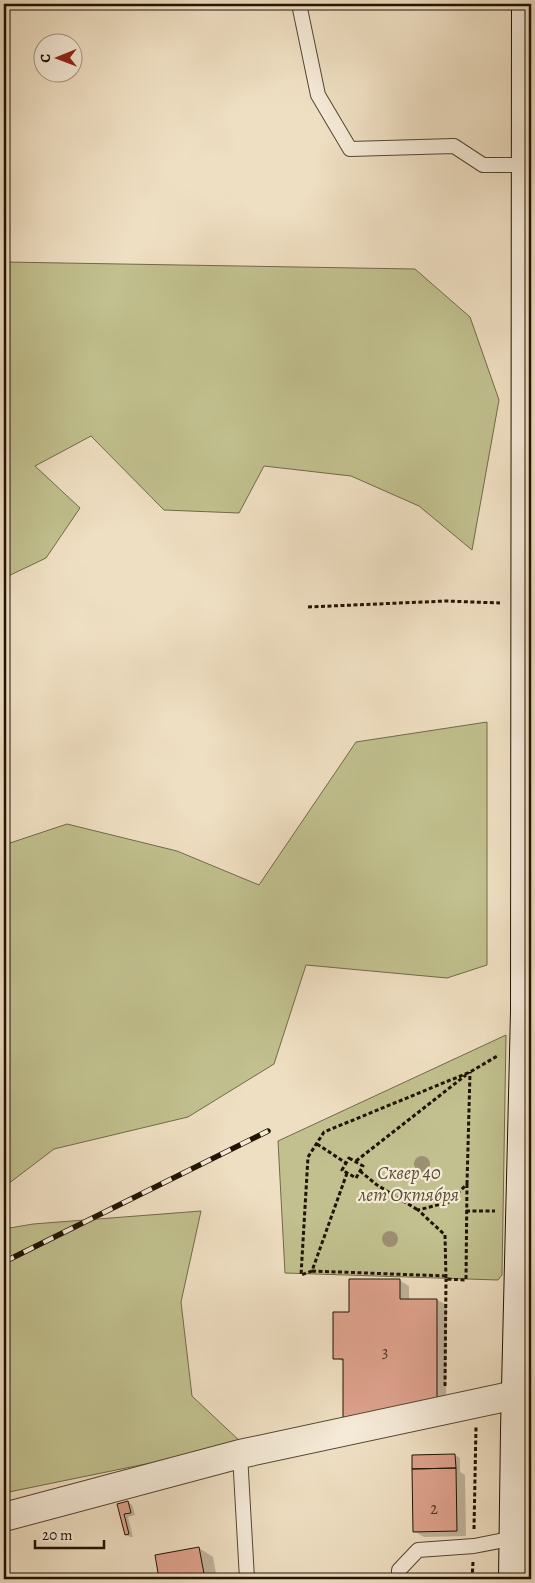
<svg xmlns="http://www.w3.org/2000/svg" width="535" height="1583" viewBox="0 0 535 1583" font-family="Alegreya,serif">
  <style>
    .green { fill: #c1c08e; stroke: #716a47 }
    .shadow { fill: #0003 }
    .building { fill: #dea28d; stroke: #211300 }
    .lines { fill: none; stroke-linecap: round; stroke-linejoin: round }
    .lane-casing { stroke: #544630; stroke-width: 16 }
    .street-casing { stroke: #544630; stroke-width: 30 }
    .secondary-casing { stroke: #211300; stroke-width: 30 }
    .path { stroke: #211300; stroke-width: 3; stroke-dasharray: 4 2.5; stroke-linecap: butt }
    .lane { stroke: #f5ead7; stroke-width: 14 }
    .street { stroke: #f5ead7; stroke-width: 28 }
    .secondary { stroke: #f5ead7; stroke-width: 28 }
    .rail-casing { stroke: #211300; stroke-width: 5.5 }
    .rail { stroke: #f5ead7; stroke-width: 4; stroke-dasharray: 11; stroke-linecap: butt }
    .tree { fill: #9c9073 }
    .labels { text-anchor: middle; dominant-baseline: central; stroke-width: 4.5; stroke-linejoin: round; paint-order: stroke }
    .number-label { font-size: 16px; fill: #503723 }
    .park-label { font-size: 19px; font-style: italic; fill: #595032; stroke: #f5ead7 }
  </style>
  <rect width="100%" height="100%" fill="#efdfc2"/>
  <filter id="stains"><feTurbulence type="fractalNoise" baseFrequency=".004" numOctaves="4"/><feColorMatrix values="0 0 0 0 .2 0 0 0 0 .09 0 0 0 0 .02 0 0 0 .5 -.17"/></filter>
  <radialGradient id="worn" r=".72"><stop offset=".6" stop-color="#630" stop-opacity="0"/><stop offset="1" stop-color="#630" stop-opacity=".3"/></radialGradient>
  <path class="green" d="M4,262L415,269L470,317L499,400L472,550L419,506L351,476L264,466L239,513L164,510L91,436L35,466L80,508L46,558L4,578Z
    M487,722V965L447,978L306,965L274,1064L188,1117L54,1149L4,1187V845L67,824L177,851L259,885L356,742Z
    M506,1035L502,1275L498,1280L285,1273L278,1141Z
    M201,1211L181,1302L192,1396L243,1444L4,1493V1442L7,1438L4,1439V1229L33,1224Z"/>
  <path class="shadow" d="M399,1280L409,1286V1300H437L447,1305L446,1404L335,1358L350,1313Z
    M455,1455L460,1458V1472L465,1475L466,1536L424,1537L414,1531Z
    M128,1502L132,1505L135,1515L128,1517L133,1537H130L126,1535L118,1505Z
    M199,1548L213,1557L217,1579H160L156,1556Z"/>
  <path class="building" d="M349,1279H400V1299H437V1399L343,1419V1359H333V1312H349Z
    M455,1454L456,1468L412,1469V1455Z
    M456,1468L457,1531L413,1532L412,1469Z
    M128,1501L131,1513L124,1514L129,1534L125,1535L117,1504Z
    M199,1547L205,1579H159L155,1555Z"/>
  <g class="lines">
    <g class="lane-casing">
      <path id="lane" d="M299,4L318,95L350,149L454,146L483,165H526
        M240,1454L247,1579
        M399,1579V1570L418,1550L474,1546L515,1538"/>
    </g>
    <g class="street-casing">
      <path id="street" d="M4,1517L240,1454L515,1395"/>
    </g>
    <g class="secondary-casing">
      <path id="secondary" d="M513,1579L515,1430L525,1012L526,4"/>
    </g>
    <path class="path" d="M308,607L446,601L500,603
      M317,1144L346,1163
      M349,1158L363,1166L356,1178L342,1170Z
      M356,1161L466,1075
      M360,1171L377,1185L418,1210
      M347,1173L312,1271L301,1275L308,1157L324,1132L470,1072L499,1055
      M467,1184L466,1280L446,1279L445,1235L418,1210L449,1202Z
      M467,1184L470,1072
      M466,1211H495
      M312,1271L446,1276
      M445,1386L446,1279
      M474,1529L476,1427
      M472,1579L473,1562"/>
    <use href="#lane" class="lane"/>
    <use href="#street" class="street"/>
    <use href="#secondary" class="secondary"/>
    <g class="rail-casing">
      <path id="rail" d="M4,1262L268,1131"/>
    </g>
    <use href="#rail" class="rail"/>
  </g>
  <g class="tree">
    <circle cx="422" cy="1164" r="8"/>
    <circle cx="390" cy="1239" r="8"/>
  </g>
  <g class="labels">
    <g class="number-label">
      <text x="385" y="1352">3</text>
      <text x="434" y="1509">2</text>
    </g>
    <g class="park-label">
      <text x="409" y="1173">Сквер 40<tspan x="409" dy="22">лет Октября</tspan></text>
    </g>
  </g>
  <rect width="535" height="1583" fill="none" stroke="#efdfc2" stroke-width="20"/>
  <rect x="5" y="5" width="525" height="1573" fill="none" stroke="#211300" stroke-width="2.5"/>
  <rect x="10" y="10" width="515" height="1563" fill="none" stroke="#211300"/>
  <g transform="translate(58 58) rotate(269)"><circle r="24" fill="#f5ead7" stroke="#a09481"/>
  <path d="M0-4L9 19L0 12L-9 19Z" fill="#8f2418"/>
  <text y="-8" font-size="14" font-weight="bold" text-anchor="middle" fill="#211300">С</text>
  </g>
  <path d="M35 1540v8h69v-8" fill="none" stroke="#211300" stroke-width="2.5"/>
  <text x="42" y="1540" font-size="15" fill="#211300" stroke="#f5ead7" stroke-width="4" paint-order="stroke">20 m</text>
  <rect width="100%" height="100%" filter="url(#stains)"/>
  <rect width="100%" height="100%" fill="url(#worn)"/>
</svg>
